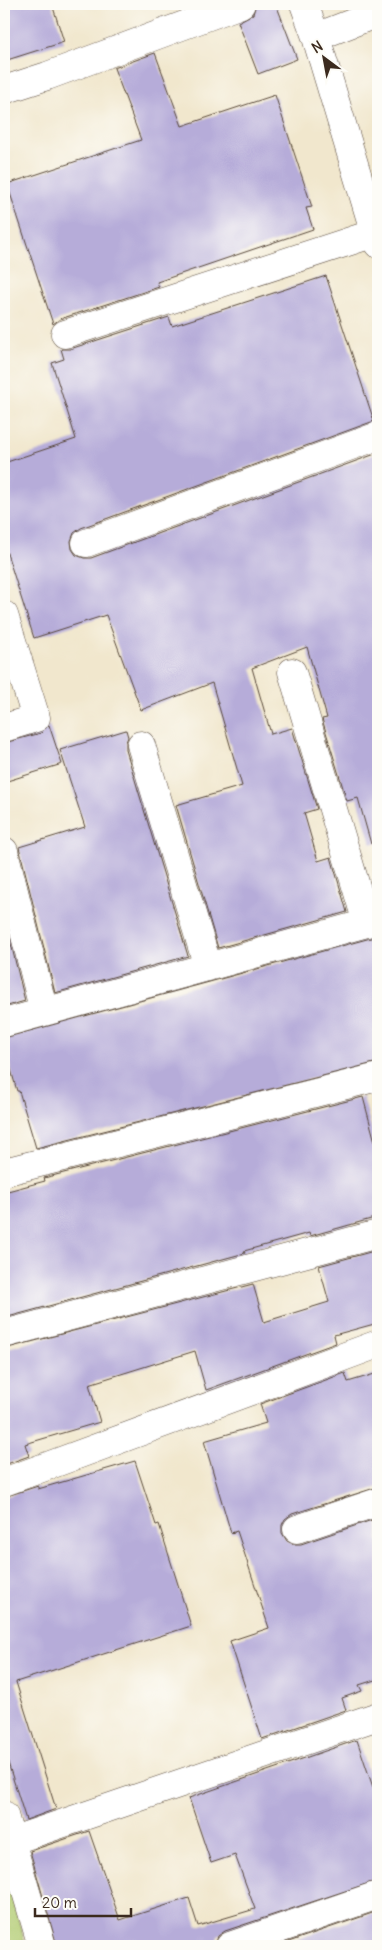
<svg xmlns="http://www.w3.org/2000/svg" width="382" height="1950" viewBox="0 0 382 1950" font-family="Delius,sans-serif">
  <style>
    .green { fill: #b0ca6f; stroke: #767a46 }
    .building { fill: #b6acd9 }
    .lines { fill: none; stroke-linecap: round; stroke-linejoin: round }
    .minor-casing { stroke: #564638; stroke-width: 29 }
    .minor { stroke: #fff; stroke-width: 28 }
  </style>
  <rect width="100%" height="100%" fill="#fdfcf7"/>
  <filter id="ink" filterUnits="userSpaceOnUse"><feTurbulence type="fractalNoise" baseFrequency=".02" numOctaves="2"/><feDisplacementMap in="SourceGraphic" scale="10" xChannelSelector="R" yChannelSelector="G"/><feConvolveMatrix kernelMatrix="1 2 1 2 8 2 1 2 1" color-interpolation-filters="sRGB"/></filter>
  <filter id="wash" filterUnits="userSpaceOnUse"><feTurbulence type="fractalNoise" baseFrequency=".0096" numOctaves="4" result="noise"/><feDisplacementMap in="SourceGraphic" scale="20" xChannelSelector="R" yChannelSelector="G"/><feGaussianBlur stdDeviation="1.12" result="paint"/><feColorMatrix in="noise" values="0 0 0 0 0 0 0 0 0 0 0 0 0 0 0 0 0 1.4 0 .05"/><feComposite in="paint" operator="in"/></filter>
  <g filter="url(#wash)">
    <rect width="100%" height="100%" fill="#f1e7cd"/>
    <path class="green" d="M4,1869L26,1946H4Z"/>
    <g id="blocks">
      <path class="building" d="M4,4H52L64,42L4,61Z
        M256,4H276L297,59L258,74L238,22L253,14Z
        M155,53L182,126L275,95L312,207L306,208L313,229L157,282L159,287L60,319L53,324L7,184L141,140L114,68Z
        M326,276L374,421L81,528L74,533L71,541L72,549L76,555L84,558H91L378,453V842L371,844L358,798L347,801L322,719L327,718L307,647L252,668L271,734L292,728L317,809L304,813L318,861L331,857L347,912L218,948L176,805L242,786L212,683L141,710L106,615L34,638L4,544V463L76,439L52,363L64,359L61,349H70L169,317L172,326Z
        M49,725L62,764L4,782V743L41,733Z
        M126,730L128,737L126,742V750L188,956L55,993L19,847L85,827L60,750Z
        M4,915L25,1001L4,1007Z
        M378,936V1062L36,1148L19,1091H17L4,1045V1038Z
        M363,1097L378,1153V1217L310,1236L309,1233L244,1251L245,1253L4,1318V1192L45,1181L44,1178Z
        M374,1251L378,1266V1323L334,1335L336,1343L206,1390L195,1351L89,1384L100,1422L25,1444L29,1456L4,1465V1349L253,1284L264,1322L329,1302L319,1266Z
        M345,1373L348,1382L378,1373V1487L292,1514L285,1519L282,1525V1533L287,1541L293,1544H301L378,1518V1679L359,1685L362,1691L342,1698L346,1710L262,1739L230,1641L269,1628L237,1531L231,1533L204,1441L266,1423L260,1404Z
        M135,1461L156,1525L159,1524L191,1626L16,1682L56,1809L26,1820L4,1750V1497L38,1486V1489Z
        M357,1740L378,1802V1880L225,1931L218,1936L215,1946H57L30,1851L89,1831L120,1920L189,1898L198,1926L255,1909L235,1855L211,1863L189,1798Z
        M378,1911V1946H277Z"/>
    </g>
  </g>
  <g filter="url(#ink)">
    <use href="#blocks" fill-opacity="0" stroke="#564638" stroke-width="1"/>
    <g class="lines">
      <g class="minor-casing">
        <path id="minor" d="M304,4L316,37L378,244
          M316,37L378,13
          M4,90L47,76L241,4
          M65,334L375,233
          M86,543L378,436
          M4,615L36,718L4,728
          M292,672L367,923
          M141,745L208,967
          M4,851L44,1012
          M4,1023L378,920
          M4,1172L378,1077
          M4,1334L378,1234
          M4,1482L378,1344
          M297,1529L378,1502
          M4,1815L11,1841
          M42,1946L11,1841L378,1716
          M230,1946L378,1895"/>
      </g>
      <use href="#minor" class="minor"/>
    </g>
  </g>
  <rect width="382" height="1950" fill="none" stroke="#fdfcf7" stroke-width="20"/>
  <g transform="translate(324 58) rotate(328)" stroke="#fdfcf7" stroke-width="4" paint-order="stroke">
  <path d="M0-4L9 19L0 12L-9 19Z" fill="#3b2a1e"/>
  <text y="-8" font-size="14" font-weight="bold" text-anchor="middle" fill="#3b2a1e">N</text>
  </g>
  <path d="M35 1908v8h96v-8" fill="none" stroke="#3b2a1e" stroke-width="2.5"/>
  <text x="42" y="1908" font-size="15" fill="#3b2a1e" stroke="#fdfcf7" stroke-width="4" paint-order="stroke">20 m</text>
</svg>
